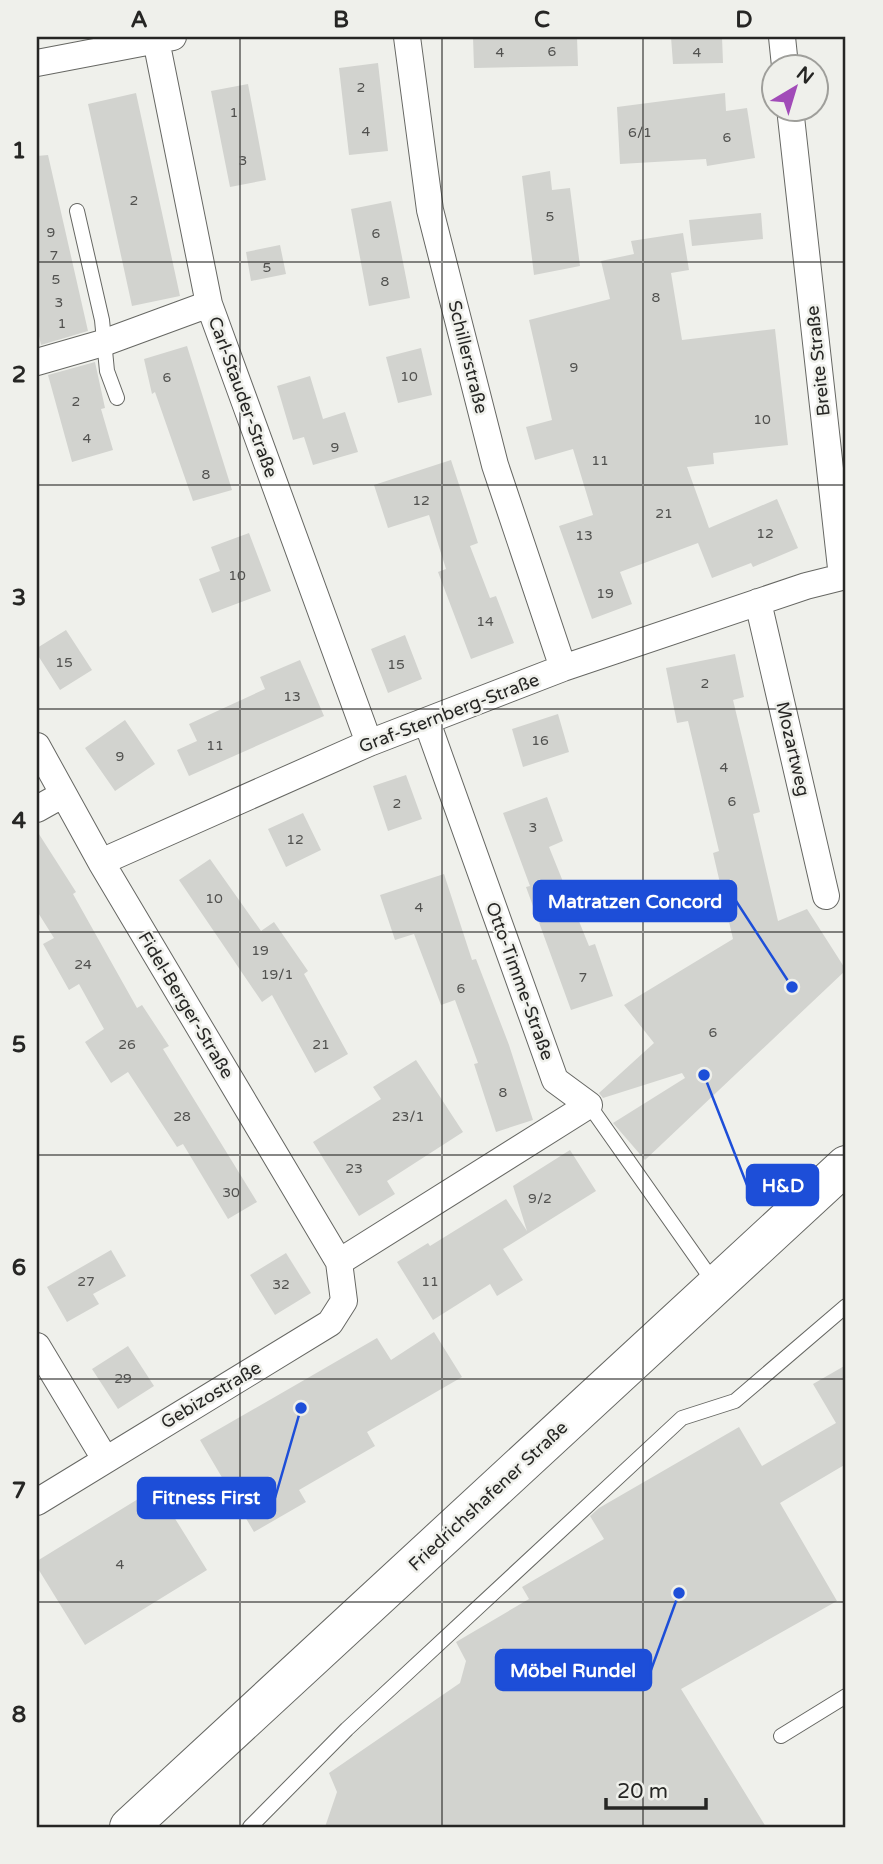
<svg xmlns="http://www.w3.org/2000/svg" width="883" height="1864" viewBox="0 0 883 1864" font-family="'Varela Round',sans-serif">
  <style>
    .building { fill: #d2d3cf }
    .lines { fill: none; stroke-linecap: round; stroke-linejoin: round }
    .lane-casing { stroke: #666763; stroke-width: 16 }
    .street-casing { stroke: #666763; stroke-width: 28 }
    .secondary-casing { stroke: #666763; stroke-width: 40 }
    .lane { stroke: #fff; stroke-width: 14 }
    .street { stroke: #fff; stroke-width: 26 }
    .secondary { stroke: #fff; stroke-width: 38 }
    .grid { fill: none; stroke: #262624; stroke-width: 2; stroke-opacity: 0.55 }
    .labels { text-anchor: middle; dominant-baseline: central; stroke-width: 5; stroke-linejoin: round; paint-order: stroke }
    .number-label { font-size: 14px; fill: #51514f }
    .street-label { font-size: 18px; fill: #262624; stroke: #eff0eb }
    .leader { fill: none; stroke: #1d4ed8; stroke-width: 2.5 }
    .callout-dot { fill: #1d4ed8; stroke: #eff0eb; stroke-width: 2.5 }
    .callout { fill: #1d4ed8; stroke: #1d4ed8; stroke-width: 2.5 }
    .callout-label { font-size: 19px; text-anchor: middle; font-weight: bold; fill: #fff }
    .neatline { fill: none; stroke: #262624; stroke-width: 2.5 }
    .grid-label { font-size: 23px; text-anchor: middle; font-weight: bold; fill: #262624 }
  </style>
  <rect width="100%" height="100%" fill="#eff0eb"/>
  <path class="building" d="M473,37H577L578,66L474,68Z
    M671,37H722L723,63L673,64Z
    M378,63L388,151L349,155L339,68Z
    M248,84L266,180L230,187L211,91Z
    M136,93L180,296L132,306L88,104Z
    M725,93L726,111L747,108L755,158L707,166L706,159L620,164L617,107Z
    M48,155L88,331L41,345L37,327V156Z
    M550,171L552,190L570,188L580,266L534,275L522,176Z
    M391,201L410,298L369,306L351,209Z
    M761,213L763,239L692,246L689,220Z
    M683,233L689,270L671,273L682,340L775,329L788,445L713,453L714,464L687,467L709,528L777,499L798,548L753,567L751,563L712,578L698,543L620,572L632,604L592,619L559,526L593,515L573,449L535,460L526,427L552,420L529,320L610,299L601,261L634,254L631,241Z
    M280,245L286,274L251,281L246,252Z
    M187,346L232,490L193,501L155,392L152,394L144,359Z
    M421,348L432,395L398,403L386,357Z
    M95,362L105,408L101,409L113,450L72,462L48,375Z
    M310,376L323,419L345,412L358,452L313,465L304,437L293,440L277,386Z
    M451,460L478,543L470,546L490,598L496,596L514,643L471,659L438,572L446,569L429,515L388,528L374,485Z
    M249,533L271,591L212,613L199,579L220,571L211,547Z
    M66,630L92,670L60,690L37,654V648Z
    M405,635L422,679L388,693L371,649Z
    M735,654L744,697L733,700L760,812L753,814L778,921L807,909L846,970L645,1160L613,1123L685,1078L682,1073L603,1098L599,1093L654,1043L624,1005L733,939L713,853L719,851L688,721L677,723L666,668Z
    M300,660L324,716L189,776L177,750L197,741L189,724L265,689L260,677Z
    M558,714L569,752L523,767L512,729Z
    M125,720L155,764L115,791L85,748Z
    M406,775L422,819L388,831L373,786Z
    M547,797L563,841L549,847L589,946L595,944L613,996L571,1010L526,887L530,886L503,813Z
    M303,813L321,850L286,867L268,829Z
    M37,831L76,892L73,894L137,1008L142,1005L169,1046L163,1049L257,1202L228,1219L183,1144L177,1147L128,1072L111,1083L85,1042L104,1029L79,984L69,990L43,944L54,938L37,911Z
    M210,859L261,931L274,922L308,971L304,974L348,1054L315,1073L272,995L262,1002L179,880Z
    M444,874L472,960L476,959L509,1045L533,1120L496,1132L474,1064L478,1063L455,1000L441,1005L414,934L395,940L380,895Z
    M416,1060L463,1132L387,1181L395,1194L359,1216L313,1142L381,1099L373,1087Z
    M570,1150L596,1191L503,1249L523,1280L497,1296L490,1284L433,1320L397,1262L428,1243L430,1246L506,1199L527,1231L513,1186Z
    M111,1250L126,1276L93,1294L99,1304L67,1322L47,1287Z
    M286,1253L311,1293L275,1315L250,1275Z
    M434,1332L462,1377L367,1432L375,1446L299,1490L306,1502L254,1532L200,1440L377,1338L391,1360Z
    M128,1346L154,1386L118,1409L92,1369Z
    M846,1365V1464L780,1503L837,1601L681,1689L766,1827H325L337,1792L329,1773L460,1683L466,1661L456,1642L529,1599L522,1587L604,1539L590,1516L599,1508L739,1427L762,1466L836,1423L813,1384Z
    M156,1488L207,1570L85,1645L37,1567V1561Z"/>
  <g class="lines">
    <g class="lane-casing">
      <path id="lane" d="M77,211L102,320L107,371L117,398
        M589,1105L715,1284
        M781,1736L846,1696
        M250,1827L347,1729L682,1418L735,1401L846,1306"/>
    </g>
    <g class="street-casing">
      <path id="street" d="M407,37L430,210L495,465L563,668
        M782,37L785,66
        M156,40L209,304L369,743
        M37,63L173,37
        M37,362L103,343L209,304
        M758,602L826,896
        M37,746L101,862L339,1262L344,1301L330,1323L37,1502
        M37,809L62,795
        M101,862L369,743L563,668L806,586L842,577L790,108
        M339,1262L589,1105L555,1080L427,722
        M37,1346L105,1459"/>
    </g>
    <g class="secondary-casing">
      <path id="secondary" d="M129,1827L846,1165"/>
    </g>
    <use href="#lane" class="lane"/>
    <use href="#street" class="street"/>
    <use href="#secondary" class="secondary"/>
  </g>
  <path class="grid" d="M240,37V1827M442,37V1827M643,37V1827M37,262H846M37,485H846M37,709H846M37,932H846M37,1155H846M37,1379H846M37,1602H846"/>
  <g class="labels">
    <g class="number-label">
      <text x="552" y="51">6</text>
      <text x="500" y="52">4</text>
      <text x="697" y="52">4</text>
      <text x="361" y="87">2</text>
      <text x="234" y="112">1</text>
      <text x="366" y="131">4</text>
      <text x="640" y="132">6/1</text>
      <text x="727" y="137">6</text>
      <text x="243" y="160">3</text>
      <text x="134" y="200">2</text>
      <text x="550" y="216">5</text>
      <text x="51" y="232">9</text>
      <text x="376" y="233">6</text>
      <text x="54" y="255">7</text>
      <text x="267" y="267">5</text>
      <text x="56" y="279">5</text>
      <text x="385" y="281">8</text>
      <text x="656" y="297">8</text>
      <text x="59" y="302">3</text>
      <text x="62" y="323">1</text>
      <text x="574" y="367">9</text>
      <text x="409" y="376">10</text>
      <text x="167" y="377">6</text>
      <text x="76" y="401">2</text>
      <text x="762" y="419">10</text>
      <text x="87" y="438">4</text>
      <text x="335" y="447">9</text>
      <text x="600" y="460">11</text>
      <text x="206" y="474">8</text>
      <text x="421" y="500">12</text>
      <text x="664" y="513">21</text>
      <text x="765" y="533">12</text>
      <text x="584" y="535">13</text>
      <text x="237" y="575">10</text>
      <text x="605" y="593">19</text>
      <text x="485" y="621">14</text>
      <text x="64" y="662">15</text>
      <text x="396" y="664">15</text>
      <text x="705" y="683">2</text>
      <text x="292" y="696">13</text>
      <text x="540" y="740">16</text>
      <text x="215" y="745">11</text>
      <text x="120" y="756">9</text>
      <text x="724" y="767">4</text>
      <text x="732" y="801">6</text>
      <text x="397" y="803">2</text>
      <text x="533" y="827">3</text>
      <text x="295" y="839">12</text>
      <text x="214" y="898">10</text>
      <text x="419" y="907">4</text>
      <text x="260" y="950">19</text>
      <text x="83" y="964">24</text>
      <text x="277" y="974">19/1</text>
      <text x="583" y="977">7</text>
      <text x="461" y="988">6</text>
      <text x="713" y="1032">6</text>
      <text x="127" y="1044">26</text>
      <text x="321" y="1044">21</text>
      <text x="503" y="1092">8</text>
      <text x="182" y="1116">28</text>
      <text x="408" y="1116">23/1</text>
      <text x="354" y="1168">23</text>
      <text x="231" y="1192">30</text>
      <text x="540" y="1198">9/2</text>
      <text x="86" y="1281">27</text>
      <text x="430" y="1281">11</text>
      <text x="281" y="1284">32</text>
      <text x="123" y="1378">29</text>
      <text x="120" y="1564">4</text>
    </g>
    <g class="street-label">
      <text transform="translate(468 357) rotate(76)">Schillerstraße</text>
      <text transform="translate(818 361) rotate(-96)">Breite Straße</text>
      <text transform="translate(243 397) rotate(70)">Carl-Stauder-Straße</text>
      <text transform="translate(449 713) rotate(-21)">Graf-Sternberg-Straße</text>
      <text transform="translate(793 749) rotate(77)">Mozartweg</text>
      <text transform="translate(520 981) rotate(70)">Otto-Timme-Straße</text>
      <text transform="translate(186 1005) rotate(59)">Fidel-Berger-Straße</text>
      <text transform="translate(211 1395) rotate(-31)">Gebizostraße</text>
      <text transform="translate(488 1496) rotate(-43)">Friedrichshafener Straße</text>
    </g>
  </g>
  <path class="leader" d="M792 987L736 901M704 1075L747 1185M301 1408L275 1498M679 1593L651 1670"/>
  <g class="callout-dot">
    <circle cx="792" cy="987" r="7"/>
    <circle cx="704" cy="1075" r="7"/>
    <circle cx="301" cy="1408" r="7"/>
    <circle cx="679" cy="1593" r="7"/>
  </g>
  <g class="callout">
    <rect x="534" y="881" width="202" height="40" rx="7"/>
    <rect x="747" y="1165" width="71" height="40" rx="7"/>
    <rect x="138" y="1478" width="137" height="40" rx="7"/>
    <rect x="496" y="1650" width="155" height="40" rx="7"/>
  </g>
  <g class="callout-label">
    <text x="635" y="908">Matratzen Concord</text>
    <text x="783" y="1192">H&amp;D</text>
    <text x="206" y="1504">Fitness First</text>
    <text x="573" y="1677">Möbel Rundel</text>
  </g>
  <rect width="883" height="1864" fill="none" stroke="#eff0eb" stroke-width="77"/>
  <g transform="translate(795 88) rotate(38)"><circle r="33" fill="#eff0eb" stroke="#9f9f9b" stroke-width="2"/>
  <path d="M0-5L12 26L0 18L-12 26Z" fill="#a14bb8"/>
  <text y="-10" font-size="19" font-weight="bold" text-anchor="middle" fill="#262624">N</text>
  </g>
  <path d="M606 1798v10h100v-10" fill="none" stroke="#262624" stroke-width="3.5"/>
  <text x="617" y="1798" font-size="21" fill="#262624" stroke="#eff0eb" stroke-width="5" paint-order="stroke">20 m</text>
  <rect x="38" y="38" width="806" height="1788" class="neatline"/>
  <g class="grid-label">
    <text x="139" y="27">A</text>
    <text x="341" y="27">B</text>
    <text x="542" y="27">C</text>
    <text x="744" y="27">D</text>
    <text x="19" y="158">1</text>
    <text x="19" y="382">2</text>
    <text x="19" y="605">3</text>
    <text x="19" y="828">4</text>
    <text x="19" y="1052">5</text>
    <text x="19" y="1275">6</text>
    <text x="19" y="1498">7</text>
    <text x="19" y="1722">8</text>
  </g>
</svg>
